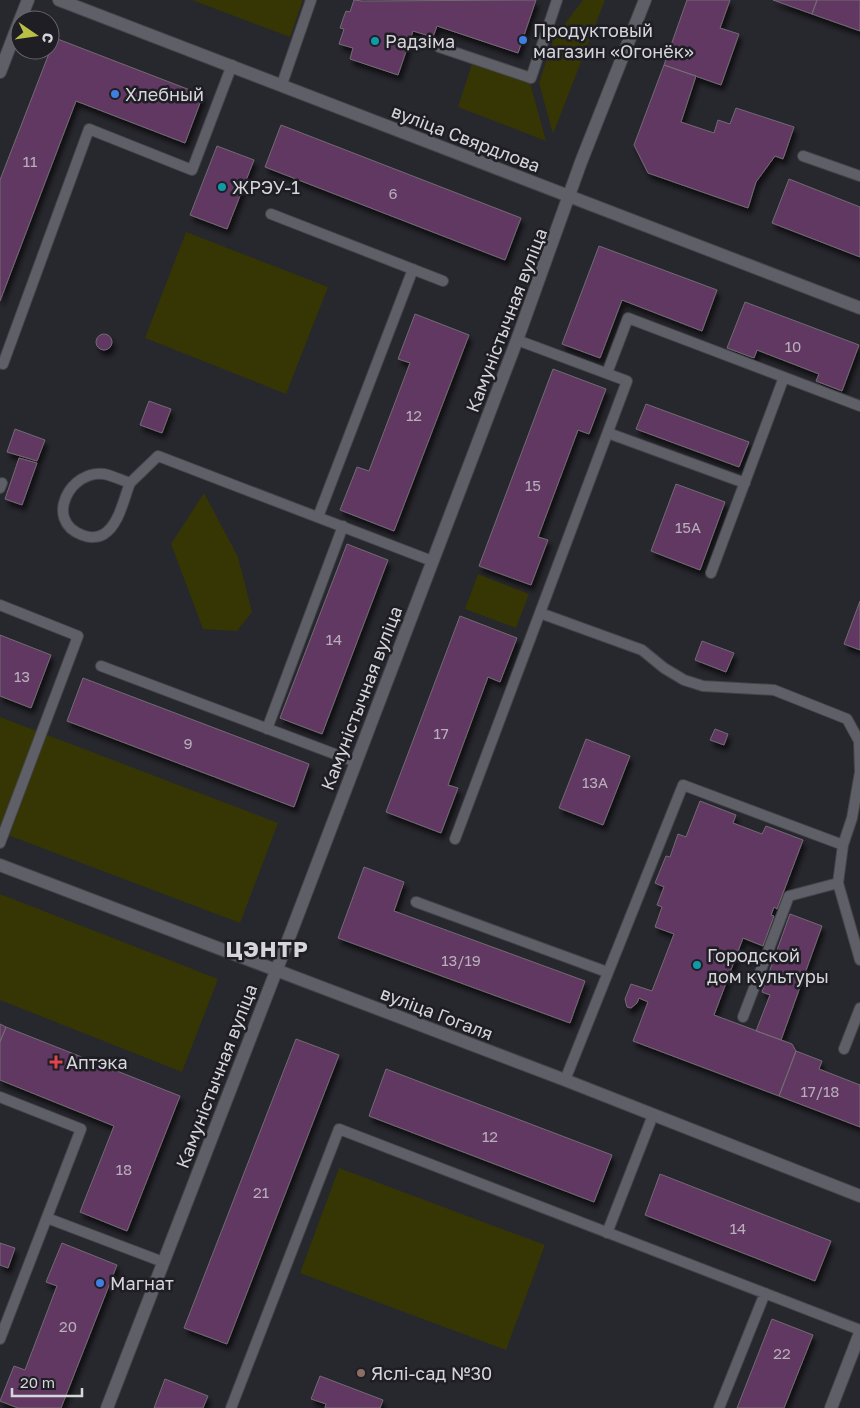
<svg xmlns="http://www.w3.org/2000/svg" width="860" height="1408" viewBox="0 0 860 1408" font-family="'Golos Text',sans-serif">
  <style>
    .green { fill: #353604 }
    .building { fill: #603862; stroke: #726b72; filter: url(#shadow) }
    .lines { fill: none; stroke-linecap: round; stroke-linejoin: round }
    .lane-casing { stroke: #434349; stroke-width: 12 }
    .secondary-casing { stroke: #434349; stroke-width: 14 }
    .lane { stroke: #5f5f67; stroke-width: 10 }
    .secondary { stroke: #5f5f67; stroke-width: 12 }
    .shop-dot { fill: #3f7fe0; stroke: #1e1e24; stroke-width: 2 }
    .culture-dot { fill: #0f9aa8; stroke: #1e1e24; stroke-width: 2 }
    .health-dot { fill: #e0444e; stroke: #1e1e24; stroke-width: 2 }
    .education-dot { fill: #8d6e63; stroke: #1e1e24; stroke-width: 2 }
    .labels { text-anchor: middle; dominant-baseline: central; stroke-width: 5; stroke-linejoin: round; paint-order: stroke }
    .number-label { font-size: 15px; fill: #b8aebc }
    .poi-label { font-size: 18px; fill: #d5d5da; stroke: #1e1e24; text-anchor: start }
    .street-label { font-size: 18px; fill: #d5d5da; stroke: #1e1e24 }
    .district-label { font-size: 22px; font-weight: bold; letter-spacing: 1px; fill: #d5d5da; stroke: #1e1e24 }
  </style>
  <defs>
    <filter id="shadow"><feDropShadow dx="3" dy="5.5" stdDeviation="2.5" flood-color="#0009"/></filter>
  </defs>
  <rect width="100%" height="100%" fill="#27272e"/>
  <path class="green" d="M192,0H303L290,37Z
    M583,0H605L553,134L539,83L554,38Z
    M472,64L530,83L546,141L458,107Z
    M186,232L328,287L286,394L145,338Z
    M204,493L238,557L252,612L237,631L203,629L171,544Z
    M478,574L529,594L516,628L465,609Z
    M0,717L278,823L240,923L0,832Z
    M0,894L218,979L182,1072L0,1000Z
    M339,1168L545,1245L506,1350L300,1273Z"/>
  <path class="building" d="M354,0L362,1L536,0L518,53L437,26L433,37L413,31L398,75L350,59L353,48L339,44L344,29L340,28L343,19L346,11L350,12Z
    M687,0H730L720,28L739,34L721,85L664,65Z
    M773,0H817L812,14Z
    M817,0H860V31L812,14Z
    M55,38L203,95L185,143L76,101L0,301V180Z
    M664,65L696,76L681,122L714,133L718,120L730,124L736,108L794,127L783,159L775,156L756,182L748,208L648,173L634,145Z
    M281,125L521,218L505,260L265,167Z
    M217,146L254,160L227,229L190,215Z
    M789,179L860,207V257L772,223Z
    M599,246L717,290L702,331L622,300L600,358L562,344Z
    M745,302L859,345L842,391L816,381L819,374L757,350L754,358L727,348Z
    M415,314L469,335L394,531L340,510L357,467L369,471L410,363L398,359Z
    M96 342a8 8 0 1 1 16 0a8 8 0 1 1-16 0Z
    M553,369L606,389L589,434L578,430L538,537L548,540L531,585L479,566Z
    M149,401L171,409L162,433L140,425Z
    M646,404L749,442L739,467L636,429Z
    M15,429L45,440L37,461L7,452Z
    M19,458L37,463L22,505L5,499Z
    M676,484L725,502L700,570L651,551Z
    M347,544L388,560L322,734L280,718Z
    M860,601V650L844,644Z
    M460,616L517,638L500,682L488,677L448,785L458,788L441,833L386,812Z
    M0,635L51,655L31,708L0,696Z
    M702,641L734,653L726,672L695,660Z
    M83,678L309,764L294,807L67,721Z
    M715,729L728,734L724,745L710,740Z
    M586,739L630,756L603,825L559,808Z
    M700,801L736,815L733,823L762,834L766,826L803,840L777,909L774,907L771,915L774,916L763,946L743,938L714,1015L792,1044L796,1051L779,1096L633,1041L648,1002L639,998L637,1003L631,1008L627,1007L625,999L631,984L652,991L674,934L655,927L662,907L657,905L664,887L655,883L666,856L670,857L678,834L686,837Z
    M364,867L404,882L394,911L585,981L570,1023L338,938Z
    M790,914L822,926L781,1040L756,1031L770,995L762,992Z
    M0,1024L6,1027L0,1042Z
    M6,1027L180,1096L127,1231L80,1212L114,1126L0,1080V1042Z
    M296,1039L339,1055L227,1344L184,1328Z
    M796,1051L822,1061L819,1069L860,1085V1127L779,1096Z
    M386,1069L612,1155L594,1202L369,1116Z
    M660,1174L831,1241L815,1281L645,1215Z
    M0,1243L15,1248L8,1268L0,1265Z
    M62,1243L117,1265L61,1408H18L0,1401L14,1366L25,1370L57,1286L46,1282Z
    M772,1319L813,1335L784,1408H737Z
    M320,1376L383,1400L380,1408H325L326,1404L311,1399Z
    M165,1379L208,1396L203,1408H154Z"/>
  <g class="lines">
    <g class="lane-casing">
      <path id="lane" d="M439,47L531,78L557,0
        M282,84L311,0
        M803,156L860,176
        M271,214L443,281
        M3,364L89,129L192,170L232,65
        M607,373L628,318L860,406
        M608,433L745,483
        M130,483C124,498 119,525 104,534C98,538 89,538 82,535C43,520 71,469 104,474C113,476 121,480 130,483L158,456L432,561
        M0,488L2,483
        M318,517L413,269
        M711,573L784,377
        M0,605L78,636L0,843
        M540,613L642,650L664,668L684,680L703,686L774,690L847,719L859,741L860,772L852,818L843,845L838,883L860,960
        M101,666L356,762
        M267,729L343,526
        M455,839L627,381L517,340
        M416,902L607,972
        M743,1017L789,896L838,883
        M844,1049L860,1008
        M565,1080L683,785L843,845
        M0,1097L81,1129L0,1339
        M47,1218L163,1262
        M607,1233L653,1115
        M231,1408L339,1129L860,1330
        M719,1408L765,1293"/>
    </g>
    <g class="secondary-casing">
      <path id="secondary" d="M59,0L860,308
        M20,20L28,0
        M0,72L20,20
        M0,865L565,1080L860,1196
        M107,1408L292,930L517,340L581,162L645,0
        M831,1408L860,1333"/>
    </g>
    <use href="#lane" class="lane"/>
    <use href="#secondary" class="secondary"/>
  </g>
  <g class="shop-dot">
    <circle cx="523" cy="40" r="5"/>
    <circle cx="115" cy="94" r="5"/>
    <circle cx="100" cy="1283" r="5"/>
  </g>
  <g class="culture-dot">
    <circle cx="375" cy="41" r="5"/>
    <circle cx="222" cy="187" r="5"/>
    <circle cx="697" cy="965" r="5"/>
  </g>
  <path class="health-dot" d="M53.5 1054.5h5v5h5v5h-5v5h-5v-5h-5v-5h5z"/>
  <circle class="education-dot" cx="361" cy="1373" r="5"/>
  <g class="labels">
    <g class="number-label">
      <text x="30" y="161">11</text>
      <text x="393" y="193">6</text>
      <text x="793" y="346">10</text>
      <text x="414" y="415">12</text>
      <text x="533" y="485">15</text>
      <text x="688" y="527">15А</text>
      <text x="334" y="639">14</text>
      <text x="22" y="676">13</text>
      <text x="441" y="733">17</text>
      <text x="188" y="743">9</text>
      <text x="595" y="782">13А</text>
      <text x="461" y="960">13/19</text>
      <text x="820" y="1091">17/18</text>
      <text x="490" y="1136">12</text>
      <text x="124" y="1169">18</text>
      <text x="261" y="1192">21</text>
      <text x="738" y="1228">14</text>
      <text x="68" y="1326">20</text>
      <text x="782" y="1353">22</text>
    </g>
    <g class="poi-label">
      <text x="533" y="30">Продуктовый<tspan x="533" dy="21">магазин «Огонёк»</tspan></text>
      <text x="385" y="41">Радзіма</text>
      <text x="125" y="94">Хлебный</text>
      <text x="232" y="187">ЖРЭУ-1</text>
      <text x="707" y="955">Городской<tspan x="707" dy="21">дом культуры</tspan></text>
      <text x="66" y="1062">Аптэка</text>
      <text x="110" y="1283">Магнат</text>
      <text x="371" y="1373">Яслі-сад №30</text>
    </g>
    <g class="street-label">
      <text transform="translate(466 138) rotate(21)">вуліца Свярдлова</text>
      <text transform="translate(506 320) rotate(-69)">Камуністычная вуліца</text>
      <text transform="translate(361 698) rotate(-69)">Камуністычная вуліца</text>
      <text transform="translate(437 1013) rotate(21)">вуліца Гогаля</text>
      <text transform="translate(216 1076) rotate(-69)">Камуністычная вуліца</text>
    </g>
    <g class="district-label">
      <text x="267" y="948">ЦЭНТР</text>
    </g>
  </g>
  <g transform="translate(35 35) rotate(103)"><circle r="24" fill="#1e1e24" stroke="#67676d"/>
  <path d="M0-4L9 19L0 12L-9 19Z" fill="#bac045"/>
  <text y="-8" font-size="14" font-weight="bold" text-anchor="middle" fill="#d5d5da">С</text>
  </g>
  <path d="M12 1388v8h70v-8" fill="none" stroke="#d5d5da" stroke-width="2.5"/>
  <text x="20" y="1388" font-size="15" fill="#d5d5da" stroke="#1e1e24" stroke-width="4" paint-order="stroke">20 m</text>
</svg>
